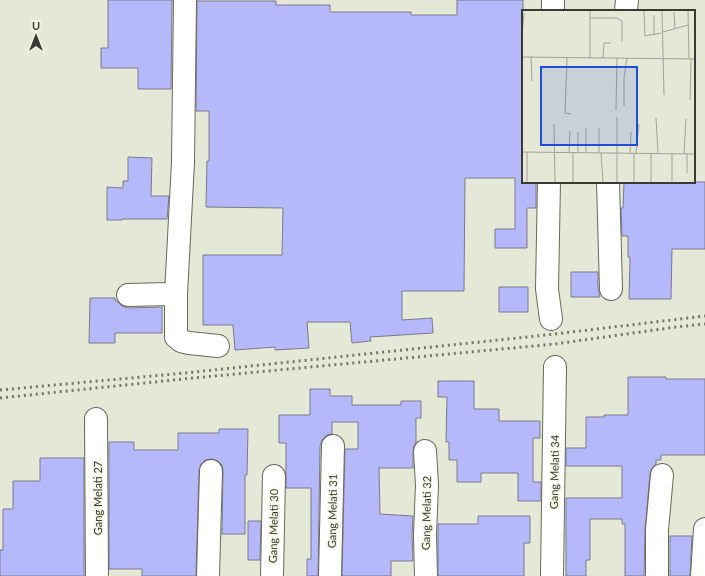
<svg xmlns="http://www.w3.org/2000/svg" width="705" height="576" viewBox="0 0 705 576" font-family="Lato,sans-serif">
  <style>
    .building { fill: #b6b8fc; stroke: #797a89 }
    .lines { fill: none; stroke-linecap: round; stroke-linejoin: round }
    .minor-casing { stroke: #676a5b; stroke-width: 24 }
    .minor { stroke: #fff; stroke-width: 22 }
    .rail { stroke: #74756b; stroke-width: 3; stroke-dasharray: 2 4; stroke-linecap: butt }
    .labels { text-anchor: middle; dominant-baseline: central; stroke-width: 3; stroke-linejoin: round; paint-order: stroke }
    .street-label { font-size: 11px; fill: #393a33; stroke: #f3f6e4 }
    .inset-road { fill: none; stroke: #a0a295; stroke-width: 1 }
    .view { fill: #1d4ed8; fill-opacity: 0.15; stroke: #1d4ed8; stroke-width: 2 }
    .inset-edge { fill: none; stroke: #393a33; stroke-width: 2 }
  </style>
  <rect width="100%" height="100%" fill="#e5e8d7"/>
  <path class="building" d="M108,0H172L171,89H138V68H101V48H108Z
    M457,0H523V182H536V208H527V248H495V229H515V178H465L464,291H402V320L432,318L433,333L370,337L371,341L352,343L350,322H307L309,348L275,350V347L235,350L233,325H203V255H282L283,208L206,207L207,161H209V111H196L197,1H276V5H330V12H411V15H457Z
    M128,157L152,158L151,196H169L167,219H122V220H107V187L123,188V181H128Z
    M624,182H705V249H672L671,299H629L630,257H628V236H622L621,208H623Z
    M571,272H598V289L600,297H571Z
    M499,287H528V312H499Z
    M90,298H115V301H117L122,306L128,308L162,307V333H115V343H89Z
    M628,377H666V379H705V455H661V460H656V464L652,468L650,474L645,529L644,576H625V524H622V519H590V560H586V576H566V498H622V466H566V448H586V417H604V415H628Z
    M438,381H474V409H499V421H540V438H533V482H541V501H518V473H481V482H457V460H449V442H446L447,397H438Z
    M310,389H330V396H352V405H401V401H421V418H416V443L414,446L413,452V468H379L380,514L413,516L412,535L413,561H391V576H342L345,449H358V422H332V434L327,435L322,440L320,446L318,576H307V559H311V488H286V443H279V415H310Z
    M219,429H248L247,475H245V534H222L223,471L222,465L218,461L212,459L205,460L201,464L199,471L196,576H142V569H109V442H134V450H178V433H219Z
    M40,458H84V576H0V550H3V509H13V481H40Z
    M478,516H530V543H524V576H438V524H478Z
    M248,521H261L260,560H248Z
    M670,536H692L690,576H670Z"/>
  <g class="lines">
    <g class="minor-casing">
      <path id="minor" d="M185,0L183,162L176,294V337L181,341L189,343L218,346
        M553,11V0
        M626,11L627,0
        M549,182L547,289L551,319
        M608,182L611,289
        M128,295L169,294H176
        M96,419L97,576
        M425,451L427,485L425,535L426,576
        M208,576L211,471
        M272,576L274,476
        M330,576L333,446
        M552,576L555,367
        M657,576V530L662,475
        M702,576L705,529"/>
    </g>
    <use href="#minor" class="minor"/>
    <path class="rail" d="M0,390L185,373L555,334L705,316
      M0,398L183,379L555,344L676,327L705,324"/>
  </g>
  <g class="labels">
    <g class="street-label">
      <text transform="translate(554 472) rotate(-89)">Gang Melati 34</text>
      <text transform="translate(97 498) rotate(-90)">Gang Melati 27</text>
      <text transform="translate(332 511) rotate(-89)">Gang Melati 31</text>
      <text transform="translate(426 513) rotate(-89)">Gang Melati 32</text>
      <text transform="translate(273 526) rotate(-89)">Gang Melati 30</text>
    </g>
  </g>
  <g transform="translate(522 10)">
    <rect width="173" height="173" fill="#e5e8d7"/>
    <path class="inset-road" d="M122,1L123,26L139,23M140,1L142,85M166,1L167,49M152,2L153,19M132,5V25M69,8H95L100,11V32M141,22L166,15M0,27L2,3M0,47L173,49M9,47L10,71M45,48L43,103L49,104M68,48V1M81,48L82,33H89M168,90L169,49M102,96V68L105,48M94,100L95,48M134,108L136,143M32,114L33,172M77,118V143M0,142L173,144M5,142V172M47,142L48,121M56,143V122M64,143V118M79,143L81,172M108,143L109,122M114,143L117,114M129,143V172M162,144L164,109M165,163V144M150,171V144M51,172V143M95,172V107M112,172V143"/>
    <path class="view" d="M19,57H115V135H19Z"/>
    <rect width="173" height="173" class="inset-edge"/>
  </g>
  <g transform="translate(36 36)" stroke="#f3f6e4" stroke-width="3" paint-order="stroke">
  <path d="M0-3L7 15L0 10L-7 15Z" fill="#393a33"/>
  <text y="-6" font-size="11" font-weight="bold" text-anchor="middle" fill="#393a33">U</text>
  </g>
</svg>
